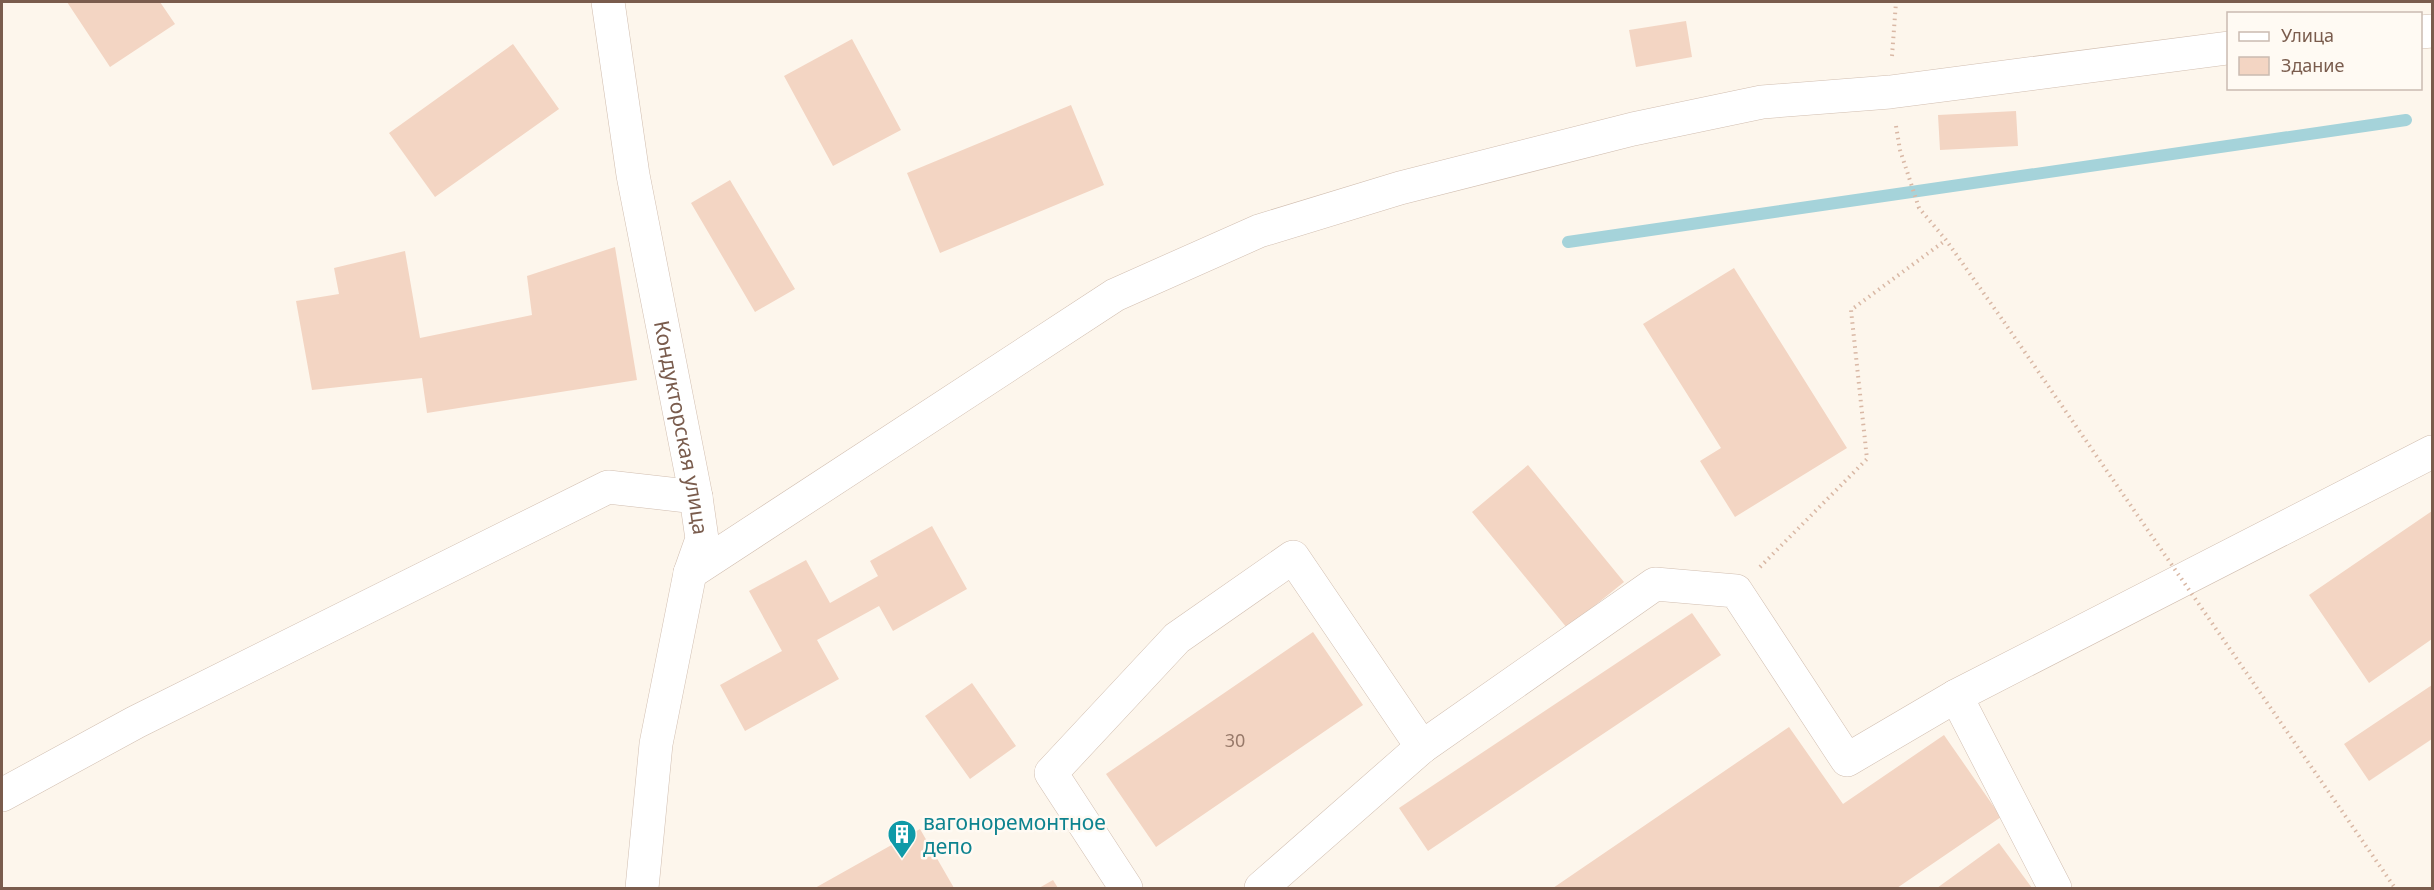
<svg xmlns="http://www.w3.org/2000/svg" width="2434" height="890" viewBox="0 0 2434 890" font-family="'Noto Sans',sans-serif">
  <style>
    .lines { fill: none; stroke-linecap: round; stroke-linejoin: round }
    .stream { stroke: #a5d3da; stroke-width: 12 }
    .building { fill: #f3d5c3 }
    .minor-casing { stroke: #d1beb0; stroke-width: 34 }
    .path { stroke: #d9b8a5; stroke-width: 4; stroke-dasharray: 1.5 4.5; stroke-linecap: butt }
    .minor { stroke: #fff; stroke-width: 33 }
    .path-bridge { stroke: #d9b8a5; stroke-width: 4; stroke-dasharray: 1.5 4.5; stroke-linecap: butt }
    .labels { text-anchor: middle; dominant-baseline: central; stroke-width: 5; stroke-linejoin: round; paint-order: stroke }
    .number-label { font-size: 18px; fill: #987a6a }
    .street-label { font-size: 21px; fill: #7a5c4d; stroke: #fffaf3 }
    .culture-label { font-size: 21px; fill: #0d838f; stroke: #fffaf3; text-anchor: start }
  </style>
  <rect width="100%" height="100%" fill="#fdf6ec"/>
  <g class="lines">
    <path class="stream" d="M1568,242L2406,120"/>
  </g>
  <path class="building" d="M67,2H160L175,24L110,67Z
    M1686,21L1692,57L1636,67L1629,30Z
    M852,39L901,130L833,166L784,76Z
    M513,44L559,109L435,197L389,133Z
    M1071,105L1104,185L940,253L907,173Z
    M2016,111L2018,146L1940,150L1938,115Z
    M730,180L795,289L755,312L691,203Z
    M615,247L637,380L427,413L422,378L312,390L296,301L339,294L334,268L405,251L420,338L532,315L527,276Z
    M1734,268L1847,448L1735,517L1700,461L1721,448L1643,324Z
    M1528,465L1624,582L1567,628L1472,512Z
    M2432,511V639L2369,683L2309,595Z
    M932,526L967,589L893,631L879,606L817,640L839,679L745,731L720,685L782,651L749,591L806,560L830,603L878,576L870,561Z
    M1692,613L1721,655L1428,851L1399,808Z
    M1313,632L1363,705L1156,847L1106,774Z
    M972,683L1016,746L970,779L925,716Z
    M2432,685V739L2369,781L2344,744Z
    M1789,727L1843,804L1944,735L2001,817L1897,888H1553Z
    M920,829L954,888H815Z
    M1999,843L2032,888H1937Z
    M1053,880L1058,888H1039Z"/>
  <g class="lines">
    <g class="minor-casing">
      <g id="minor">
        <path id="s1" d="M608,2L633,175L696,497L702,539L690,573L656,744L642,888"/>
        <path d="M2420,32L2432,31"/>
        <path d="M690,573L1115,295L1259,231L1400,188L1633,129L1762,102L1890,92L2228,48"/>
        <path d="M1956,696L2432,452"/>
        <path d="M2,795L136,722L608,487L696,497"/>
        <path d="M1126,888L1051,773L1177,638L1293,557L1422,747"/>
        <path d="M1261,888L1422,747L1655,584L1736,591L1847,760L1956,696L2055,888"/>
      </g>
    </g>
    <path class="path" d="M1892,56L1896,2
      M1896,126L1900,150L1919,208L1946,240L2004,322
      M1760,567L1867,459L1851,310L1946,240"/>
    <use href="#minor" class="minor"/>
    <path class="path-bridge" d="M2004,322L2395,888"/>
  </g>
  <defs>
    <g id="building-pin" transform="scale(1.5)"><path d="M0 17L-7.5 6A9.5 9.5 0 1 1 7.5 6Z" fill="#0f9aa8" stroke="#fffaf3"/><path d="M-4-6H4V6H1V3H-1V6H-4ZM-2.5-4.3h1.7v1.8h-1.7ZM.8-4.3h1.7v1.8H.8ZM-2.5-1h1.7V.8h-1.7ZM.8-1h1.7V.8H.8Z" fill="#fff"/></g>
  </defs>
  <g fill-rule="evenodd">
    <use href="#building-pin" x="902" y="834"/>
  </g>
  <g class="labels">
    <g class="number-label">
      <text x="1235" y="740">30</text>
    </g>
    <g class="street-label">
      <text stroke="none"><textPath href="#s1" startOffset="432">Кондукторская улица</textPath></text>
    </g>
    <g class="culture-label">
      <text x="923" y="822">вагоноремонтное<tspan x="923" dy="24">депо</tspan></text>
    </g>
  </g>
  <rect width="2434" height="890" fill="none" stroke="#7a5c4d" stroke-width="6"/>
  <rect x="2227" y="12" width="195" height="78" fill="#fffaf3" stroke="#cabbb1" stroke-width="1.5"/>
  <rect x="2239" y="32" width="30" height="9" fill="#ffffff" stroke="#cabbb1" stroke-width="1.5"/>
  <text x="2281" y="42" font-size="18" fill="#7a5c4d">Улица</text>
  <rect x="2239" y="57" width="30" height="18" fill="#f3d5c3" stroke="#cabbb1" stroke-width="1.5"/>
  <text x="2281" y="72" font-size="18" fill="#7a5c4d">Здание</text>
</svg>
